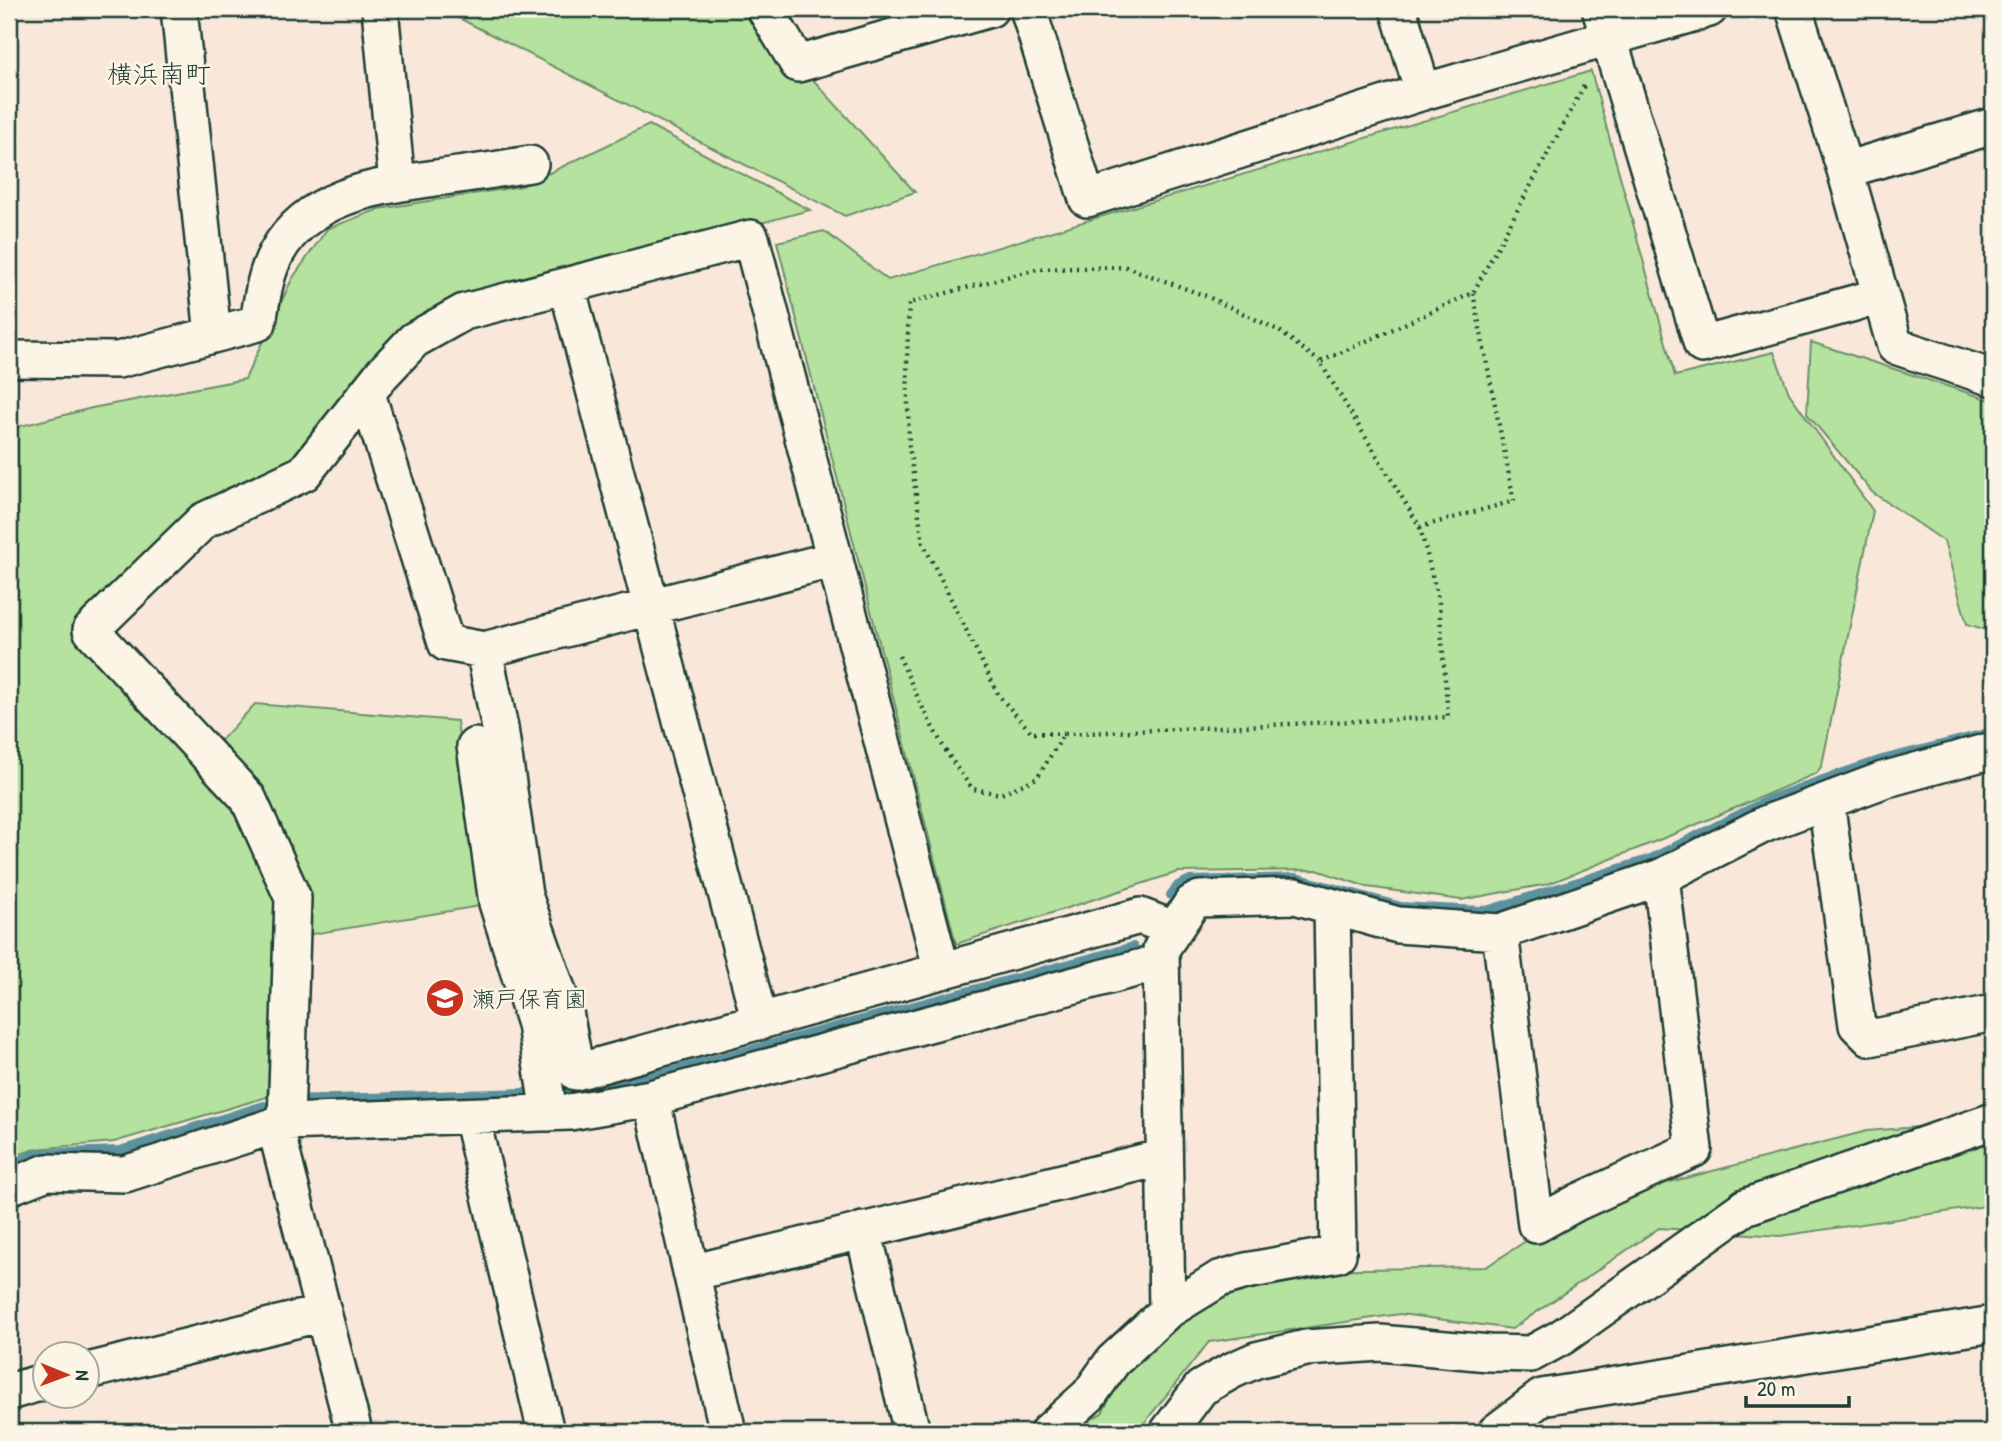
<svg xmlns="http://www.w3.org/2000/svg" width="2002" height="1441" viewBox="0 0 2002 1441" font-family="'Patrick Hand','Klee One',sans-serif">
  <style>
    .green { fill: #b6e29f; stroke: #6a906a; stroke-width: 2 }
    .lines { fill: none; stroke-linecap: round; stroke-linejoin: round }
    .stream { stroke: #5b929e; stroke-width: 10 }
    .minor-casing { stroke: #1f3d34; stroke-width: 40 }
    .path { stroke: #1f3d34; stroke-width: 4.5; stroke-dasharray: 2 5; stroke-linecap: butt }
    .minor { stroke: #fcf5e5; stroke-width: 35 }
    .labels { text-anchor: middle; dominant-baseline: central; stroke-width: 5; stroke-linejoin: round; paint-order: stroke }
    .poi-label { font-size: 23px; fill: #1f3d34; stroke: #fcf5e5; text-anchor: start }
    .quarter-label { font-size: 26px; fill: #1f3d34; stroke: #fcf5e5 }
  </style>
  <rect width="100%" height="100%" fill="#f9e8d9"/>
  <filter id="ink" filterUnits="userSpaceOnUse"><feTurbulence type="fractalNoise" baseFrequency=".0143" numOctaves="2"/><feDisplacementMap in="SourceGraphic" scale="14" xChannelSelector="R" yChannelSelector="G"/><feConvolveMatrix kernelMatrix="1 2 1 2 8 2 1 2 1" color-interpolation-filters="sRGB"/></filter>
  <g filter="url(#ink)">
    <path class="green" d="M448,9H749L915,192L845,216L449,13Z
      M1591,71L1675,376L1774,352L1789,393L1873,511L1822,765L1817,773L1679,832L1548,884L1461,900L1367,887L1317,870L1178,872L956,944L777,242L824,231L888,280Z
      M649,125L810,210L461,302L298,467L78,632L244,801L287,899L267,1097L114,1142L35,1149L9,1158V425L17,427L92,408L245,379L292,279L327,229L379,209L522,186Z
      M1811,342L1993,401V632L1967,624L1944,541L1872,492L1807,414Z
      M255,704L457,721L480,906L301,936L212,750Z
      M1993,1121V1205L1780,1236L1659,1228L1512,1329L1400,1314L1209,1342L1137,1432H1068L1102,1413L1161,1301L1301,1270L1486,1267L1581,1205L1867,1131Z"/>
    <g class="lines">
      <path class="stream" d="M1171,895L1178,886L1188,881L1296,878L1401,907L1480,911L1490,910L1651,859L1769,800L1823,780L1882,760L1993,732
        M560,1090L651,1077L1133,947
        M302,1100L524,1093
        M9,1166L36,1154L120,1151L264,1106"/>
      <g class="minor-casing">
        <path id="minor" d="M179,9L213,335
          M380,9L397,184
          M765,9L798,64L990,9
          M1028,9L1087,199L1423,92L1709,9
          M1398,9L1423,92
          M1600,9L1702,345L1880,296
          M1794,9L1845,170L1895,346L1993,378
          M1845,170L1993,126
          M567,286L760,1022
          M9,359L118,360L258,323C262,299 265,273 277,252C310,194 377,187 435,178C467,174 499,169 530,164
          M367,394L446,643L484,650
          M835,559L484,650L500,728L524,895L565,1012L576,1072L1140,916L1174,929
          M475,746L497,903L535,1024L549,1113
          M1826,801L1857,1025L1870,1038L1993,1013
          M1500,932L1536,1225L1578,1202L1694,1149L1661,877
          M651,1098L728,1432
          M471,1116L546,1432
          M286,1122L293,898L248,798L91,630L203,521L304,473L382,374L414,340L464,312L751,238L942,971
          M275,1126L354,1432
          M9,1187L47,1172L125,1174L286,1122L570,1112L651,1098L1161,962
          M863,1230L912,1432
          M691,1273L1164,1157
          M1167,1311L1219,1279L1246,1271L1338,1254L1332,907
          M88,1371L323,1313
          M9,1392L46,1381
          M1048,1432L1089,1395L1113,1361L1167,1311L1161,949L1192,903L1200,899L1295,896L1398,925L1500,932L1661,877L1765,824L1883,780L1993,750
          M1168,1432L1201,1388L1231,1371L1256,1360L1306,1348L1380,1343L1489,1353L1531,1354L1562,1337L1745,1207L1993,1121
          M1496,1432L1542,1397L1993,1324"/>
      </g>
      <path class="path" d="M1473,293L1514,501L1420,527L1320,362L1473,293L1586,82
        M899,656C920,703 940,749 973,789L1001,794L1037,778L1064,734L1448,717L1439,603L1420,527
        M1064,734L1032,733L999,696L923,543L909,446L907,360L909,303L1037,269L1126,267L1206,296L1278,330L1320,362"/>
      <use href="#minor" class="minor"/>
    </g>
  </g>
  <defs>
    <g id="school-disc" transform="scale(2.0125)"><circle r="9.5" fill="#c8321e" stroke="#fcf5e5"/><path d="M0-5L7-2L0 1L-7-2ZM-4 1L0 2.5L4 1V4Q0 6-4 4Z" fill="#fff"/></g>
  </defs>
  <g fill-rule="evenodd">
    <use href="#school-disc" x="445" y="998"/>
  </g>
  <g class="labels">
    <g class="poi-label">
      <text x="472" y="998">瀬戸保育園</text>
    </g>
    <g class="quarter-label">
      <text x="159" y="73">横浜南町</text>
    </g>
  </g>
  <rect width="2002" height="1441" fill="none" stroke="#fcf5e5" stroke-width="35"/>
  <rect x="18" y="18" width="1967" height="1406" fill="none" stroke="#1f3d34" stroke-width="2.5" filter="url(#ink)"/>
  <g transform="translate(66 1375) rotate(91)"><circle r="33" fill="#fcf5e5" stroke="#a4ab9e" stroke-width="2"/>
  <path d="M0-5L12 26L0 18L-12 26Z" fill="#c8321e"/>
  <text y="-10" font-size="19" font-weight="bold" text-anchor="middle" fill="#1f3d34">N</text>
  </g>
  <path d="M1746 1396v10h103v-10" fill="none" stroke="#1f3d34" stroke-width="3.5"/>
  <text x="1757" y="1396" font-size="21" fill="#1f3d34" stroke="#fcf5e5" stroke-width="5" paint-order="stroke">20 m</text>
</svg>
